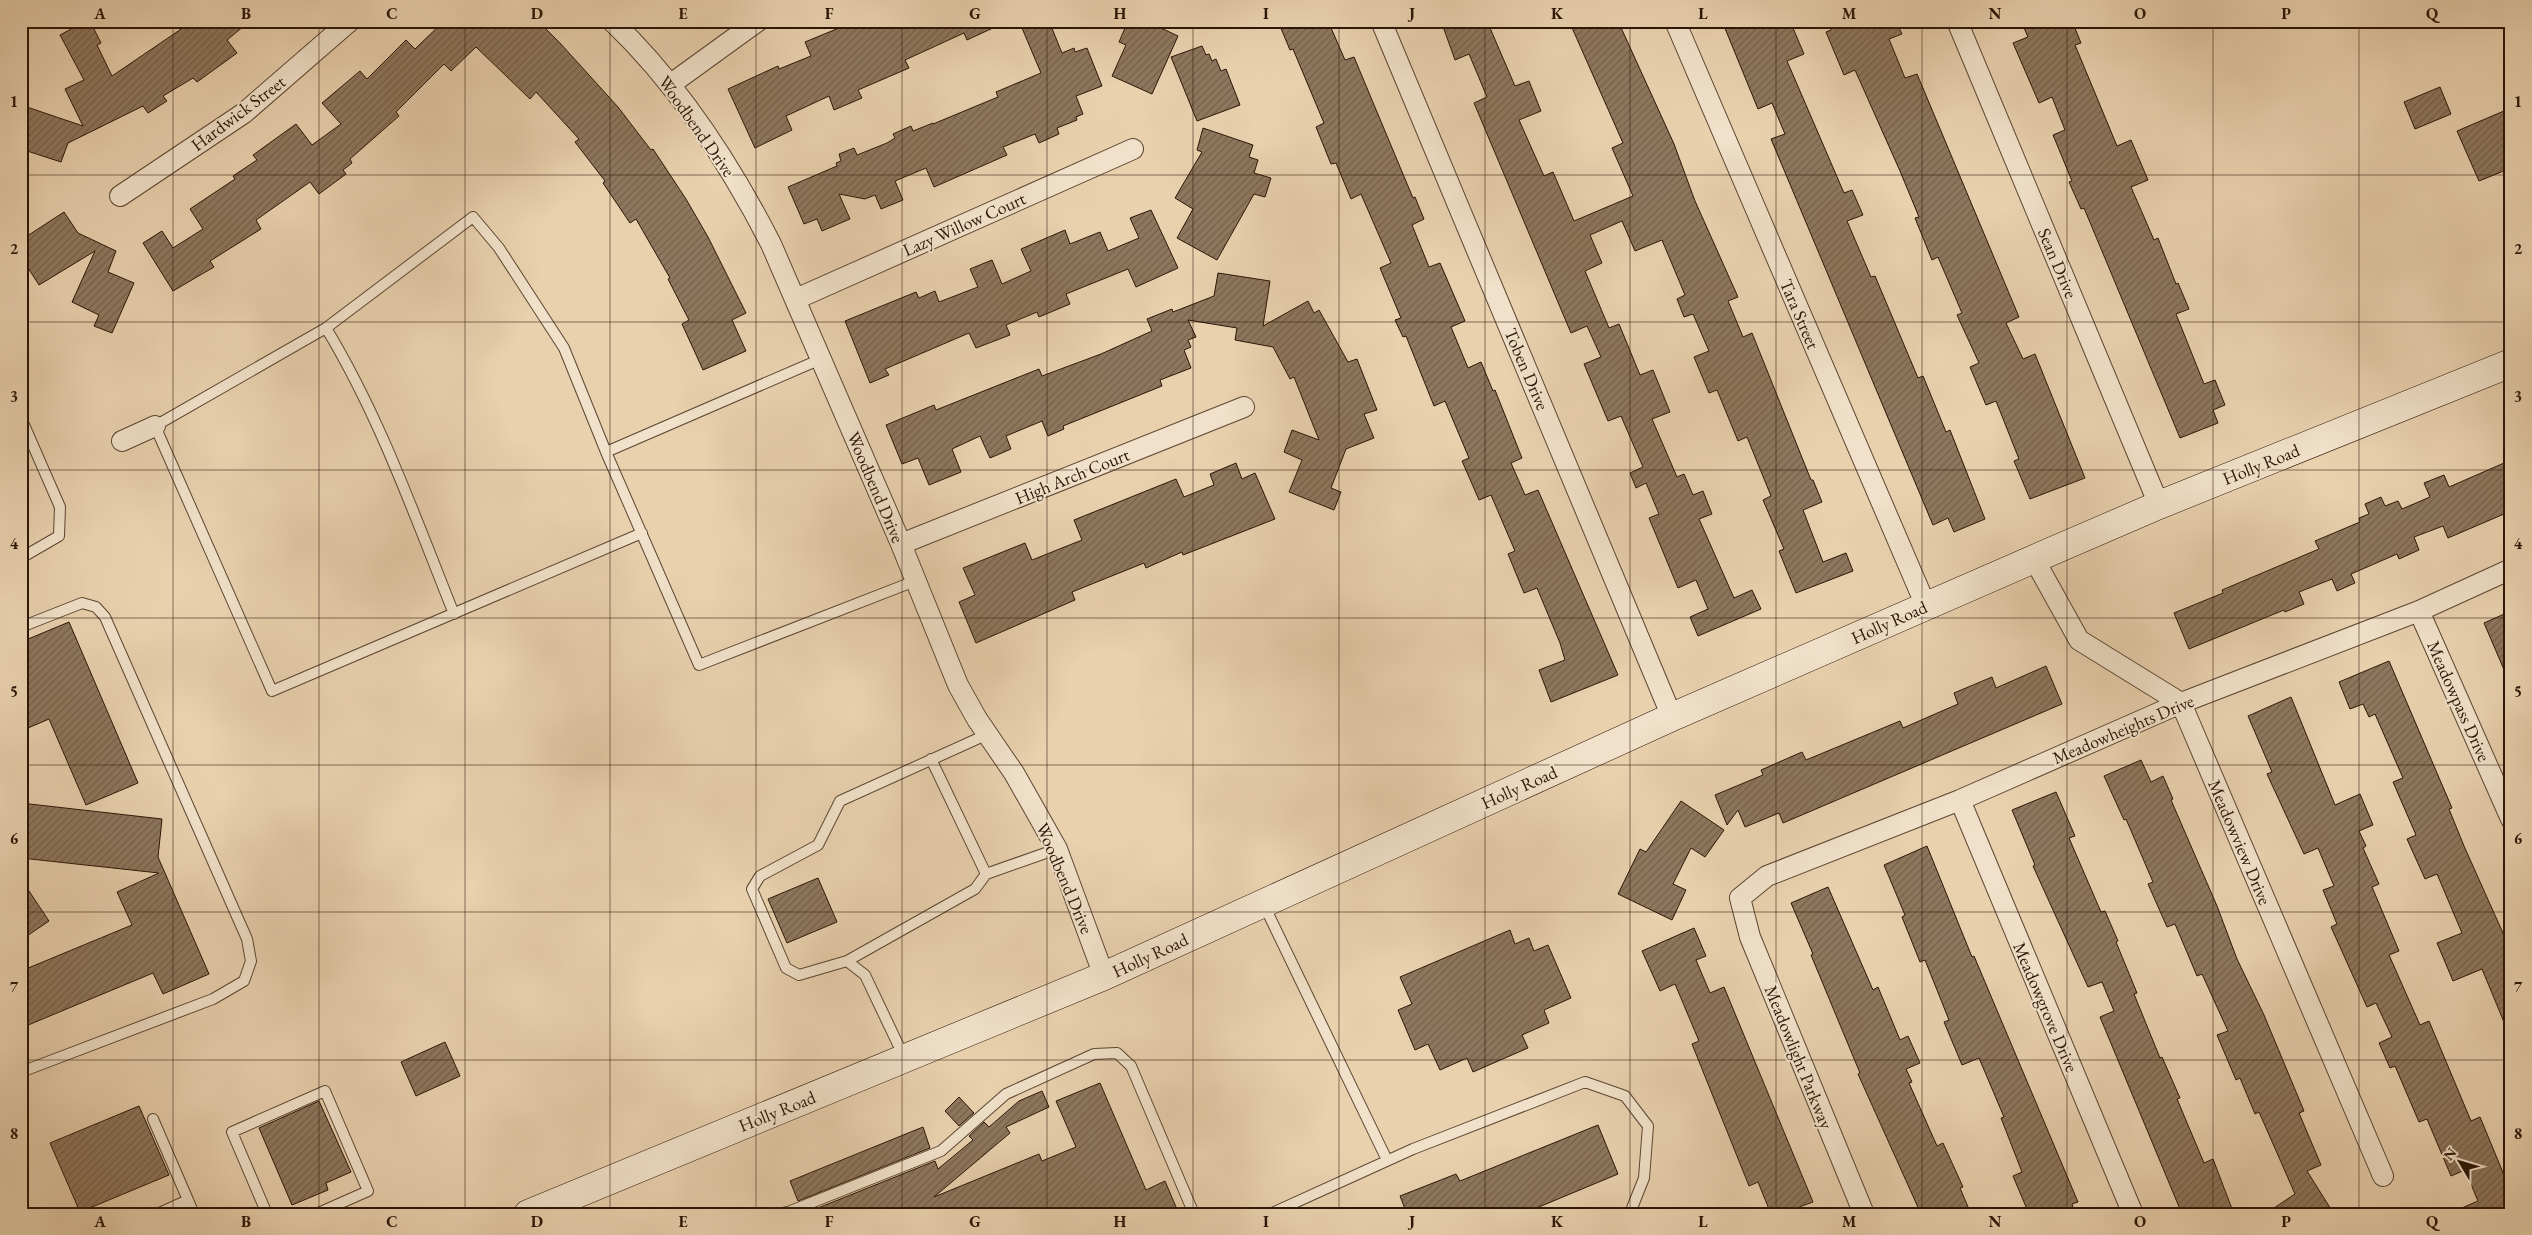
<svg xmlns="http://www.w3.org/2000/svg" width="2532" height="1235" viewBox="0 0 2532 1235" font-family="'EB Garamond',serif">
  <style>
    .building { fill: url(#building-hatch); stroke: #2b1607 }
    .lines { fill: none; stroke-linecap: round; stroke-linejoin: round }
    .service-casing { stroke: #5a4531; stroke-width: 12 }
    .minor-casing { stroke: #5a4531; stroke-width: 22 }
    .secondary-casing { stroke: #2b1607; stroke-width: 29 }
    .service { stroke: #f1e1ca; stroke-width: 10 }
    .minor { stroke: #f1e1ca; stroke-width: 20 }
    .secondary { stroke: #f1e1ca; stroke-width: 28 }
    .grid { fill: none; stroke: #2b1607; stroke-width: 1; stroke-opacity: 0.55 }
    .labels { text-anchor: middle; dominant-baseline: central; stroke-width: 4; stroke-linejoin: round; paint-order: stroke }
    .street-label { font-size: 18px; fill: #2b1607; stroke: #f1e1ca }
    .neatline { fill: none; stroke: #2b1607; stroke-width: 2 }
    .grid-label { font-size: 16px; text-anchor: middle; font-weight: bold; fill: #2b1607 }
  </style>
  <defs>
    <pattern id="building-hatch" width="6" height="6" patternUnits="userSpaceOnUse" patternTransform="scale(1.25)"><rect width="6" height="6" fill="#8e775e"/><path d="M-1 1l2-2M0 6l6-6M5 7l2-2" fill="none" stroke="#74614c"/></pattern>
  </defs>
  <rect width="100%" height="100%" fill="#e9d1ae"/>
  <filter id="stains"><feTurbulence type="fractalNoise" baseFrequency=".004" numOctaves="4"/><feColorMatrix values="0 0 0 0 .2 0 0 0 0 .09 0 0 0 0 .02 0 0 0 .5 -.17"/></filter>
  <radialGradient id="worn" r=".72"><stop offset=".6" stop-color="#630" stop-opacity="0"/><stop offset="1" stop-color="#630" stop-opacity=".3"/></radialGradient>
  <path class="building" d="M86,21H90L101,43L97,45L112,76L193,21H250L227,40L237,53L197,82L193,78L163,96L167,101L148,113L143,106L68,143L61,162L21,149V105L83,126L65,89L84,80L60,35Z
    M444,21H538L560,43L618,107L651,150L653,149L686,199L708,237L746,313L732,320L746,351L703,370L682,324L689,320L668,279L670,278L636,219L630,223L603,183L605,181L575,142L579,139L536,92L530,99L476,47L451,71L444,64L396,112L399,116L350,159L352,163L343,170L346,174L319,194L310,182L256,220L261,229L210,261L214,267L173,291L143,243L162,231L173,248L203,229L190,209L235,179L233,176L257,160L253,155L296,124L312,145L341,124L322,103L360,71L367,79L406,40L415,49Z
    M856,21H1008L967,40L964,33L905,60L909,68L858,90L862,98L834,110L829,96L786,116L792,130L755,148L728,89L778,66L779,69L811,56L805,42Z
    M1019,21H1049L1062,53L1074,48L1075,52L1087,48L1102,86L1076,96L1083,114L1076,117L1077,120L1057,128L1059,134L1039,143L1035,134L1003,147L1007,155L934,187L926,168L895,181L903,200L881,209L875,195L865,199L839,194L850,219L822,231L817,219L804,224L788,187L837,166L836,163L841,161L839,154L854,148L857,155L887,143L895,138L893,134L911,126L913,131L933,123V124L998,97L996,92L1041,73Z
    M1128,21H1146L1178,36L1152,94L1112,76L1126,45L1119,42Z
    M1292,21H1328L1345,60L1354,57L1413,198L1415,197L1424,219L1412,225L1429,267L1440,263L1465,321L1451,327L1468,368L1481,362L1493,391L1495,390L1522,458L1511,463L1525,495L1538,490L1618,675L1551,702L1539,670L1565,660L1560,643L1537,588L1524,593L1508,554L1515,551L1491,495L1479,500L1462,461L1469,458L1445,401L1434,406L1406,336L1403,337L1395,320L1401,318L1380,268L1391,263L1361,194L1351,199L1336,163L1331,164L1316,127L1324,123L1293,49L1290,50L1280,26Z
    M1441,21H1487L1515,86L1529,81L1541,111L1519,120L1544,176L1553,172L1574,221L1633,196L1612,148L1623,143L1569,21H1618L1674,144L1695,201L1738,297L1728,301L1743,337L1752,333L1811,480H1813L1822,502L1803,510L1823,562L1846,553L1853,571L1796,593L1779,551L1784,549L1763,500L1771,496L1747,437L1738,441L1717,390L1709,393L1694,357L1709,351L1693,314L1684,317L1677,299L1685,295L1662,240L1635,251L1622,221L1590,235L1602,263L1585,271L1609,328L1619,324L1640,375L1653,370L1670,412L1652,419L1677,477L1684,474L1693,495L1703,491L1712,514L1699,519L1734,598L1752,590L1761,609L1698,636L1690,617L1708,609L1696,580L1678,588L1649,518L1659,514L1646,483L1636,488L1630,473L1643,467L1621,416L1608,421L1584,364L1601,357L1587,326L1571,333L1474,103L1487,97L1469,54L1455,60Z
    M1722,21H1790L1804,54L1787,61L1844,193L1852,190L1863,215L1847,221L1871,277L1875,276L1918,378L1923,376L1946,432L1950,430L1985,519L1954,532L1948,518L1933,525L1771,139L1785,134L1772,103L1758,109Z
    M1827,21H1896L1902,34L1889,39L1905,78L1917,74L2019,317L2006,323L2023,359L2035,354L2085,478L2030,499L2014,461L2019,459L1996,401L1986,405L1970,367L1979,363L1957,315L1962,313L1938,257L1932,260L1915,218L1919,217L1900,171L1855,70L1844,75L1826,32L1831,30Z
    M2021,21H2072L2081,43L2075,45L2117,146L2131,140L2148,180L2131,187L2154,240L2158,238L2176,284L2178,283L2189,309L2176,314L2204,384L2215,380L2225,405L2213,410L2218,423L2180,438L2084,208L2081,209L2069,182L2072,181L2053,135L2065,130L2052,97L2039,103L2013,43L2028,37Z
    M1202,46L1206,55L1209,54L1212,61L1216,59L1221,71L1226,69L1240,105L1197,121L1171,57Z
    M2440,87L2451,114L2415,129L2404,102Z
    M2511,108V168L2479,181L2457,131Z
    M1203,128L1253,145L1249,157L1258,160L1254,173L1271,178L1265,197L1254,194L1217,260L1177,238L1193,209L1175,198L1202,152L1197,150Z
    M1151,210L1178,268L1136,287L1128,269L1066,294L1070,304L1039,317L1037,312L1006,325L1010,335L976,348L969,333L885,369L889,375L870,383L845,321L916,292L919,298L935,291L939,302L978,287L970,269L992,260L1002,284L1031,271L1021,249L1065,230L1070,244L1100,232L1108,251L1139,238L1130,218Z
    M64,212L78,233L116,251L108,272L134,283L112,333L94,326L99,315L72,302L95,251L39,285L21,257V240Z
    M1218,273L1270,281L1263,326L1308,301L1314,313L1319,310L1348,362L1357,359L1377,410L1364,414L1374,438L1346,449L1331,488L1341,492L1334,510L1289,492L1302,460L1284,452L1292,430L1319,440L1294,377L1290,379L1273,347L1235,340L1237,328L1188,320L1196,337L1188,340L1191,347L1184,350L1191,368L1160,380L1162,386L1063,426L1064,429L1048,436L1042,421L1006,436L1011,449L990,458L980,436L952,449L961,472L929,485L918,458L902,464L886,425L934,405L936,410L1039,369L1042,376L1101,354L1152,331L1147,319L1172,309L1173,312L1214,296Z
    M2511,460V511L2448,538L2443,526L2414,537L2419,550L2399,559L2397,554L2351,574L2355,583L2337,591L2332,579L2299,592L2304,604L2285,612L2284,610L2189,649L2174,613L2223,593L2222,590L2319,549L2315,541L2360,522L2359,518L2369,514L2365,504L2381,497L2385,506L2398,501L2402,509L2430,497L2424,483L2444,475L2449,487Z
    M1236,463L1242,479L1255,473L1275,519L1183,555L1182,552L1146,568L1144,563L1072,592L1075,600L976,643L959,602L975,595L963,568L1025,543L1032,560L1082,540L1074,520L1176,479L1184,497L1214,485L1210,474Z
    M2511,611V686L2484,623Z
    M69,622L138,783L86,805L49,719L21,731V642Z
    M2389,661L2452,808L2449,809L2464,846L2511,951V1039L2482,969L2453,981L2437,943L2462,933L2437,874L2425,879L2407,839L2416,835L2393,782L2403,778L2375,714L2369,717L2363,704L2350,709L2339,682Z
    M2046,666L2062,704L1783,823L1779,813L1745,827L1738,810L1727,825L1715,795L1763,775L1761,770L1802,752L1806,760L1900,721L1903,728L1958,704L1954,693L1992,677L1996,688Z
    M2291,697L2335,805L2360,794L2373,825L2359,831L2366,846L2363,848L2379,884L2372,887L2399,951L2389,955L2420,1025L2429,1021L2471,1121L2480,1117L2504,1175L2511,1172V1214H2448L2478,1201L2465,1170L2451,1176L2427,1119L2419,1122L2395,1066L2390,1068L2379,1043L2392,1037L2376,1003L2367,1007L2331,927L2337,924L2323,890L2334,886L2318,848L2304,854L2267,774L2272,772L2248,716Z
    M2141,760L2151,782L2163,776L2173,799L2171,800L2217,906L2237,959L2264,1015L2304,1111L2299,1113L2321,1165L2307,1171L2334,1214H2265L2295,1194L2259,1112L2255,1114L2240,1078L2236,1080L2217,1035L2228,1031L2202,974L2197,976L2175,924L2167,927L2148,884L2153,882L2126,819L2124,820L2104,776Z
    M2056,792L2075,836L2069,838L2101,912L2105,911L2118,941L2116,942L2137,993L2134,994L2160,1058L2162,1057L2180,1098L2177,1099L2204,1163L2213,1159L2234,1214H2182L2100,1017L2114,1011L2102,982L2088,987L2033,866L2035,865L2012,810Z
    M1681,801L1724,830L1705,857L1691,848L1673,884L1686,890L1672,920L1618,894L1640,849L1646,852Z
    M21,803L162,819L158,857L209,974L163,994L153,973L21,1028V971L132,925L117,892L159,873L21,858Z
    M1927,846L1972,957L1974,956L2078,1202L2072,1204L2075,1214H2029L2013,1176L2022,1172L2001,1118L2004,1117L1979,1058L1962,1065L1944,1022L1949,1020L1925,960L1920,962L1902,917L1905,915L1884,865Z
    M818,878L837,922L787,943L768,899Z
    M21,879L49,921L21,940Z
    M1828,887L1873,990L1878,987L1900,1040L1908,1036L1920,1063L1906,1069L1912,1082L1909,1083L1937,1146L1943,1143L1963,1187L1960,1188L1971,1214H1921L1858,1074L1860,1073L1811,955L1813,954L1791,903Z
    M1694,928L1706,956L1696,960L1710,993L1724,987L1813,1202L1799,1207L1802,1214H1771L1758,1182L1749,1186L1692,1044L1699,1041L1675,984L1660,991L1642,951Z
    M1510,930L1515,944L1529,938L1534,951L1548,945L1571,998L1544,1010L1549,1023L1522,1035L1528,1048L1473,1072L1467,1058L1440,1070L1428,1044L1415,1050L1398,1010L1412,1004L1400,977Z
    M445,1042L460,1076L416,1096L401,1062Z
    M1100,1083L1146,1190L1165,1181L1179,1214H803L935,1161L938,1169L973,1140L969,1136L984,1122L989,1127L1019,1101L1042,1091L1049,1107L1006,1127L1010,1133L934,1197L1039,1154L1042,1161L1076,1147L1056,1101Z
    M959,1097L974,1113L959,1126L945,1111Z
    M319,1101L351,1172L326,1183L328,1190L292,1205L259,1128Z
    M139,1106L169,1175L80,1212L50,1143Z
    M1598,1125L1618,1174L1522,1214H1407L1400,1196L1456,1174L1460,1181Z
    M923,1127L930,1148L798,1201L790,1181Z"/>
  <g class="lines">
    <g class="service-casing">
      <path id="service" d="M326,328C380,417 415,517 454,614
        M821,359L606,452L699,665L915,581
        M21,418L60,507L59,536L21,558
        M606,452L564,348L499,248L473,217L326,328L155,426L272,691L642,533
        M21,627L82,603L96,607L105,617L247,939L251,961L244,981L213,999L21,1072
        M986,874L1057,849
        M1264,905L1387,1160
        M847,961L975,889L986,874L931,759
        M904,1057L865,975L847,961L799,975L786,968L752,889L760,876L818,845L840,801L988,734
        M153,1119L188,1200
        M157,1214L188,1200L194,1214
        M267,1214L232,1132L325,1091L368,1191L316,1214
        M778,1214L788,1212L941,1151L1006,1094L1094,1054L1117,1053L1131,1066L1194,1214
        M1270,1214L1413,1149L1585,1082L1625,1096L1648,1126L1644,1178L1632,1208L1634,1214"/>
    </g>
    <g class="minor-casing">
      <path id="minor" d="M612,21C679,85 729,162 771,244L901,544L958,685L977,719L1014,773L1057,849L1104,976
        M1381,21L1672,717
        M1675,21L1926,606
        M1957,21L2159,505
        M671,84L758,21
        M120,196L244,113L350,21
        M796,299L1133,149
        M122,441L155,426
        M901,544L1244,407
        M2034,559L2079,640L2181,703L2383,1176
        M2419,611L2511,819
        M1960,800L2133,1214
        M1864,1214L1750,937L1740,898L1767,876L1960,800L2181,703L2419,611L2511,569"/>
    </g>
    <g class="secondary-casing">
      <path id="secondary" d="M528,1214L1104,976L1672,717L2034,559L2159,505L2511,363"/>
    </g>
    <use href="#service" class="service"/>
    <use href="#minor" class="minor"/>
    <use href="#secondary" class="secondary"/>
  </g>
  <path class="grid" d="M173,21V1214M319,21V1214M465,21V1214M610,21V1214M756,21V1214M902,21V1214M1047,21V1214M1193,21V1214M1339,21V1214M1485,21V1214M1630,21V1214M1776,21V1214M1922,21V1214M2067,21V1214M2213,21V1214M2359,21V1214M21,175H2511M21,322H2511M21,470H2511M21,618H2511M21,765H2511M21,912H2511M21,1060H2511"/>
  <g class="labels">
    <g class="street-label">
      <text transform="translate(238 113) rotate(-37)">Hardwick Street</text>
      <text transform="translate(697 126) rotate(55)">Woodbend Drive</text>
      <text transform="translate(964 224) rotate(-24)">Lazy Willow Court</text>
      <text transform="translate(2058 263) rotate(67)">Sean Drive</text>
      <text transform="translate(1800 314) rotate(67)">Tara Street</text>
      <text transform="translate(1527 369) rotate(67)">Toben Drive</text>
      <text transform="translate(2261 464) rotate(-22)">Holly Road</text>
      <text transform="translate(1072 476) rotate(-22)">High Arch Court</text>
      <text transform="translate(876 487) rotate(67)">Woodbend Drive</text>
      <text transform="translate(1889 622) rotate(-24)">Holly Road</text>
      <text transform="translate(2459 701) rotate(66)">Meadowpass Drive</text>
      <text transform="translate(2123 729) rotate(-23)">Meadowheights Drive</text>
      <text transform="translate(1519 787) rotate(-24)">Holly Road</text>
      <text transform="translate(2240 842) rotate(67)">Meadowview Drive</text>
      <text transform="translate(1065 878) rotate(67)">Woodbend Drive</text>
      <text transform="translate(1150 955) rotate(-25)">Holly Road</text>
      <text transform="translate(2046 1007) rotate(67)">Meadowgrove Drive</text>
      <text transform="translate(1799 1057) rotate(68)">Meadowlight Parkway</text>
      <text transform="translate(777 1111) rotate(-22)">Holly Road</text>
    </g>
  </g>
  <rect width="2532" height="1235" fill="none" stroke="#e9d1ae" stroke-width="55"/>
  <g transform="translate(2460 1162) rotate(308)" stroke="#f1e1ca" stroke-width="4" paint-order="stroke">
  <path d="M0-4L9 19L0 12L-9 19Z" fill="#2b1607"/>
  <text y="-8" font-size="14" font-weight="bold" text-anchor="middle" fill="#2b1607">N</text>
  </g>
  <rect x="28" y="28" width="2476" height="1180" class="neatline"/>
  <g class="grid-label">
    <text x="100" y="19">A</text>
    <text x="246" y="19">B</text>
    <text x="392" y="19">C</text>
    <text x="537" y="19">D</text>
    <text x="683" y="19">E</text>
    <text x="829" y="19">F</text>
    <text x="975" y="19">G</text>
    <text x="1120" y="19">H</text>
    <text x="1266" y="19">I</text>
    <text x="1412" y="19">J</text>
    <text x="1557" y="19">K</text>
    <text x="1703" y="19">L</text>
    <text x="1849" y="19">M</text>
    <text x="1995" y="19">N</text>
    <text x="2140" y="19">O</text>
    <text x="2286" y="19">P</text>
    <text x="2432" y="19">Q</text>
    <text x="14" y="107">1</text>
    <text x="2518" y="107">1</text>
    <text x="14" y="254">2</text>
    <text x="2518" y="254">2</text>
    <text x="14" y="402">3</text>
    <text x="2518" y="402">3</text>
    <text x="14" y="549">4</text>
    <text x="2518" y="549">4</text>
    <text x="14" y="697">5</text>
    <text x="2518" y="697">5</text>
    <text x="14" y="844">6</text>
    <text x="2518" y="844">6</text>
    <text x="14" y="992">7</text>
    <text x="2518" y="992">7</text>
    <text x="14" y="1139">8</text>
    <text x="2518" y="1139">8</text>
    <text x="100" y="1227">A</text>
    <text x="246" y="1227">B</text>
    <text x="392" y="1227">C</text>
    <text x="537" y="1227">D</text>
    <text x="683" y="1227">E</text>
    <text x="829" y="1227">F</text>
    <text x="975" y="1227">G</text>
    <text x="1120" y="1227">H</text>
    <text x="1266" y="1227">I</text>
    <text x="1412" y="1227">J</text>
    <text x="1557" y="1227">K</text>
    <text x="1703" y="1227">L</text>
    <text x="1849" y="1227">M</text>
    <text x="1995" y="1227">N</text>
    <text x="2140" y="1227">O</text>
    <text x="2286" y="1227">P</text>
    <text x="2432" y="1227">Q</text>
  </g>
  <rect width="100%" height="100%" filter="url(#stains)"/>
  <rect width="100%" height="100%" fill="url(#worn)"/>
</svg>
